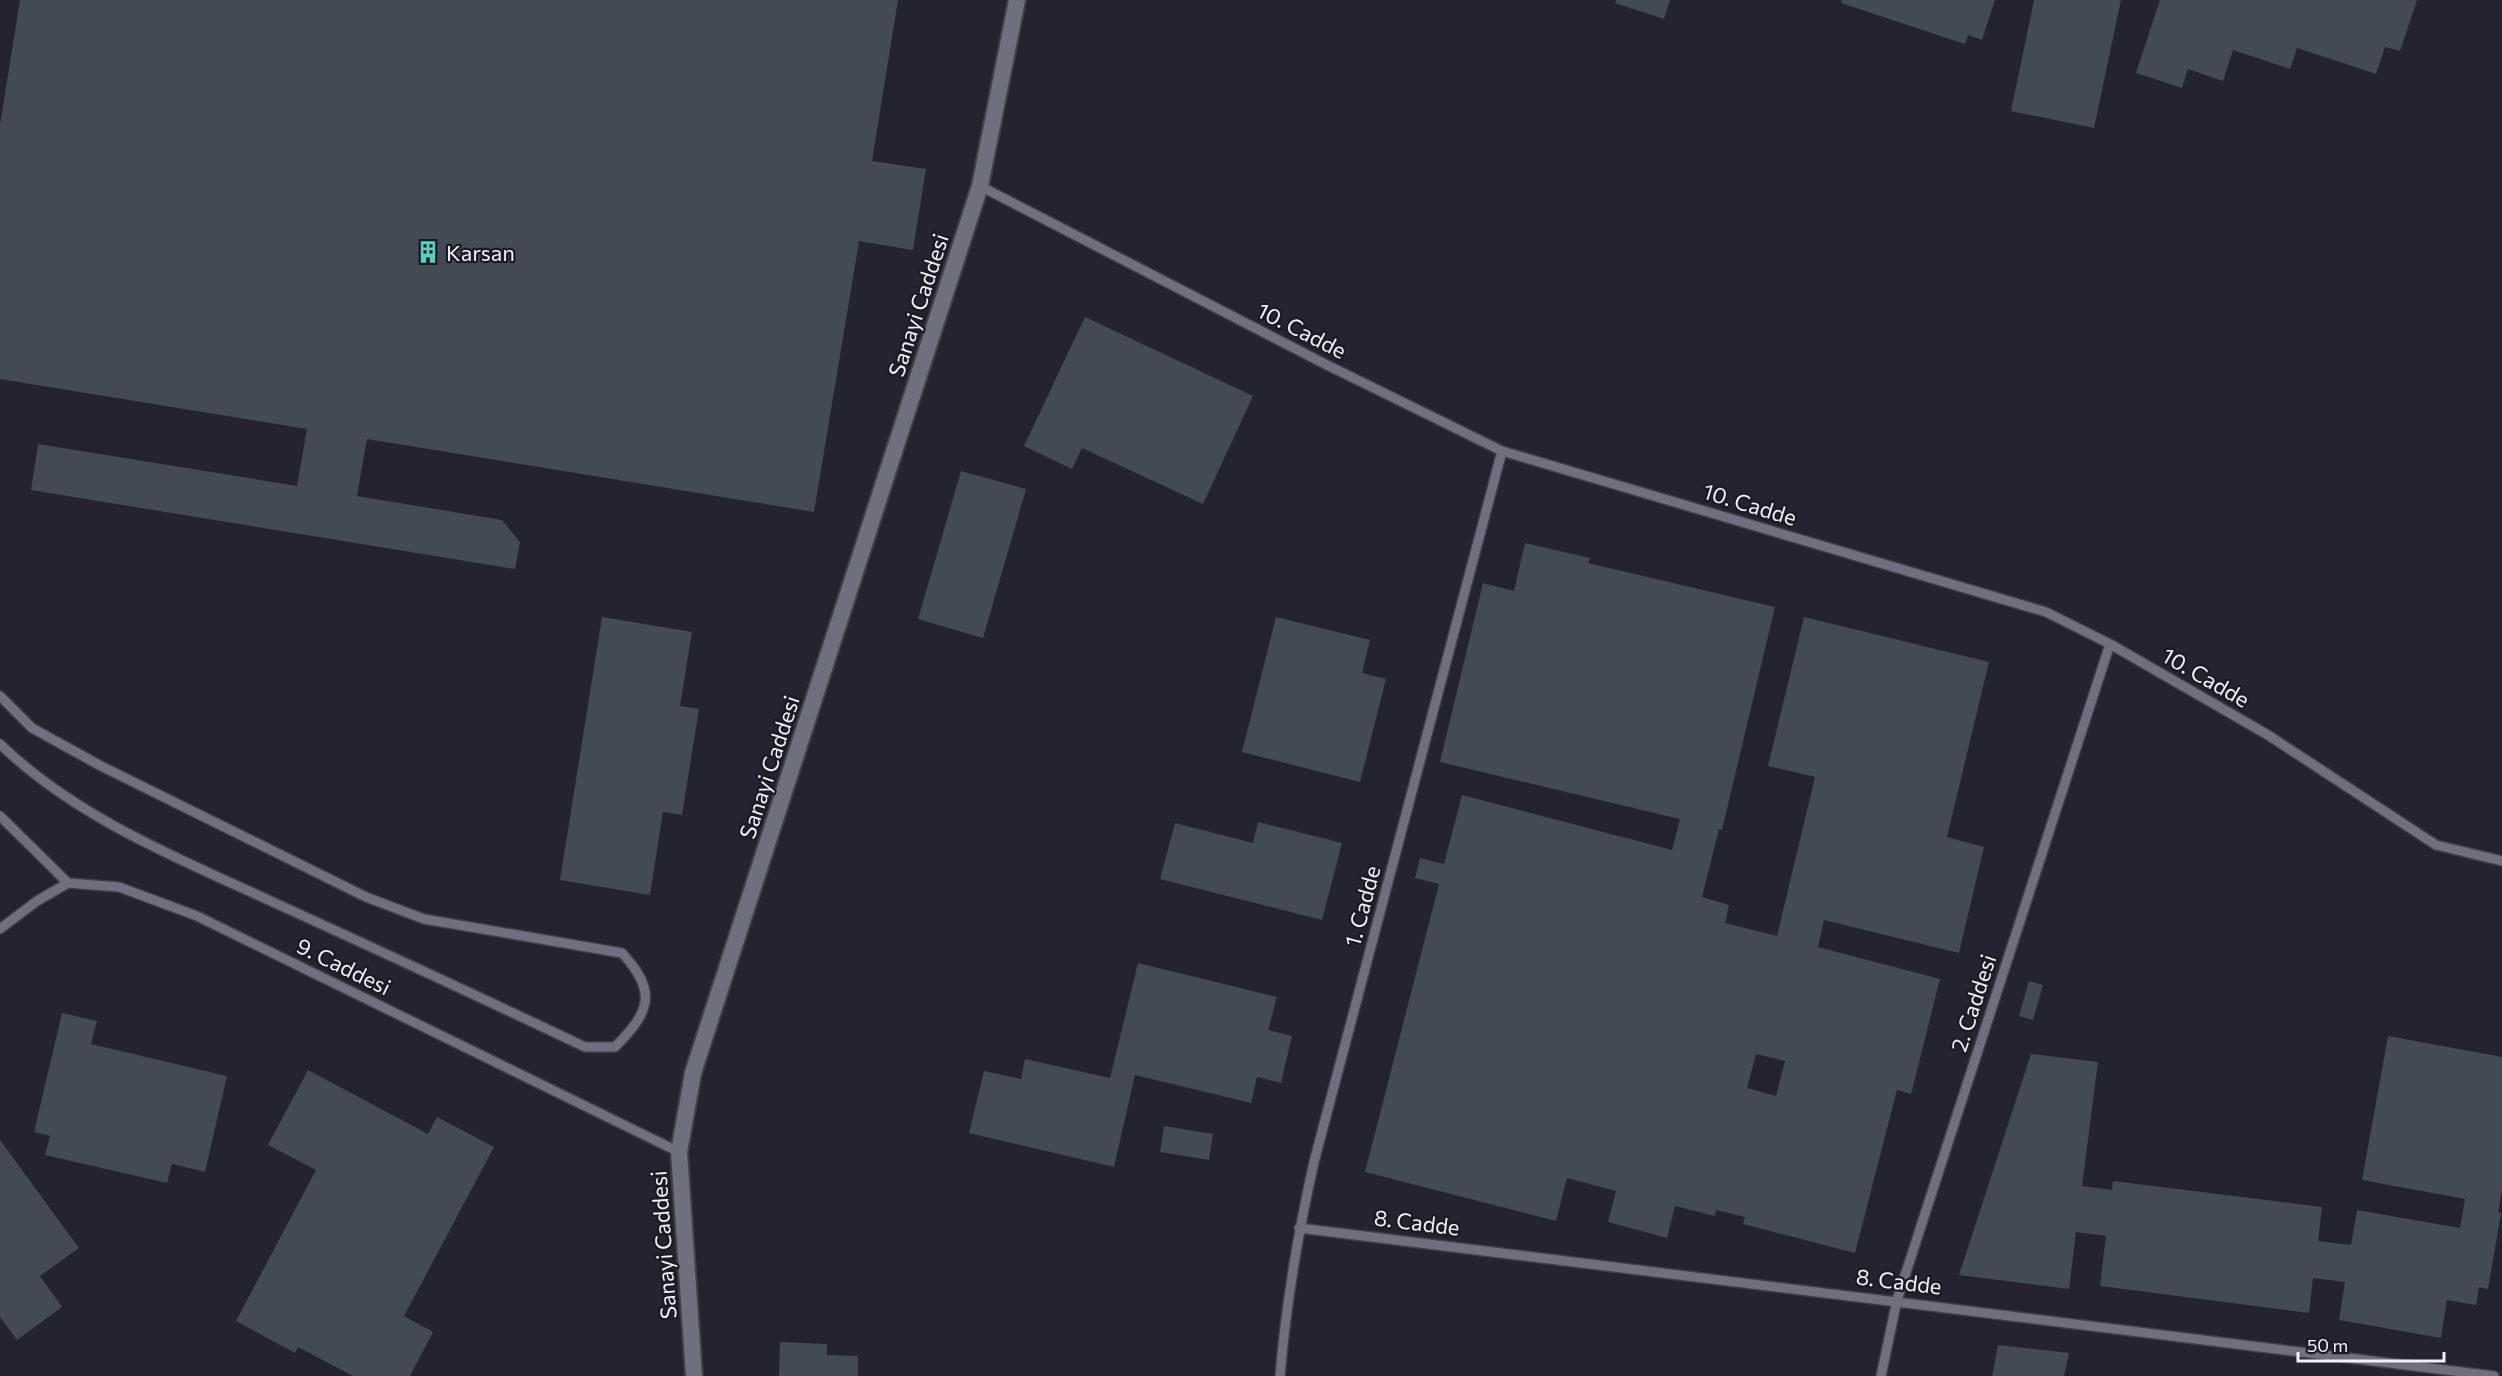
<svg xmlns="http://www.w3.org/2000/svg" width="2502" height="1376" viewBox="0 0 2502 1376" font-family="Commissioner,sans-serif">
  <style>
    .building { fill: #444a54; fill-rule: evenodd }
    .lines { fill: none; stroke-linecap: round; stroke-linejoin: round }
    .service-casing { stroke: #3f3f48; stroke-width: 12 }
    .tertiary-casing { stroke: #3f3f48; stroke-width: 20 }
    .service { stroke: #6f707d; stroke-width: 9 }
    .tertiary { stroke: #6f707d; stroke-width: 16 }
    .labels { text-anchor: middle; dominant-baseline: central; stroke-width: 4.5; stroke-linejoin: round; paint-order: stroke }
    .poi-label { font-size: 22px; fill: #f0f1f8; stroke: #1a1b25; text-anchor: start }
    .street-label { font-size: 22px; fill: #f0f1f8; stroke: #1a1b25 }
  </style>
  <rect width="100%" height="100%" fill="#23242f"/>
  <path class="building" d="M20,0H898L872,161L926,169L913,250L859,241L814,512L367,439L357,496L502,520L520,542L515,569L31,490L38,444L297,486L307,429L0,379V125Z
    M1616,0H1670L1664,19L1615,3Z
    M1842,0H1995L1982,40L1968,35L1965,44L1841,3Z
    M2034,0H2121L2094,128L2011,111Z
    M2160,0H2417L2400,51L2385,47L2376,74L2297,48L2290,69L2233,50L2223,81L2188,69L2182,88L2136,73Z
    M1085,317L1253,396L1203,504L1082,448L1072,469L1024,446Z
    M961,471L1026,489L983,638L918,619Z
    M1525,543L1590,558L1588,563L1775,607L1722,830L1719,829L1702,897L1729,905L1725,923L1777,936L1815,777L1768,766L1804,617L1989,662L1947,837L1984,847L1959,953L1824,920L1818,947L1940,979L1911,1094L1897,1090L1855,1253L1743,1224L1745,1217L1716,1210L1715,1216L1675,1206L1667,1238L1608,1222L1616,1191L1567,1178L1556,1221L1365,1172L1439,884L1415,878L1420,858L1444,864L1462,795L1672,850L1680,819L1440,762L1483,583L1514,591ZM1756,1054L1785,1061L1776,1096L1747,1088Z
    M602,617L692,632L680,706L699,709L682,815L663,812L650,895L560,880Z
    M1276,617L1370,640L1362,673L1386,679L1360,782L1242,752Z
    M1258,822L1342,843L1322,920L1160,879L1175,823L1253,843Z
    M1138,963L1277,997L1268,1030L1292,1036L1281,1083L1257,1077L1251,1103L1135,1075L1114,1167L969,1133L984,1071L1021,1079L1025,1059L1110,1078Z
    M2029,981L2043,985L2033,1020L2019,1016Z
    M62,1013L97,1021L91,1044L227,1076L205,1172L172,1164L167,1183L45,1155L50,1136L34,1132Z
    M2388,1036L2502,1057V1189L2498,1212L2501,1213L2488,1289L2479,1287L2476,1305L2447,1300L2441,1338L2339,1320L2345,1282L2313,1278L2309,1313L2100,1286L2106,1236L2076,1232L2069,1289L1959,1275L2031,1054L2098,1062L2082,1186L2112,1190L2113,1181L2322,1207L2318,1241L2351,1245L2357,1210L2460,1228L2465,1199L2362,1180Z
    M308,1070L428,1134L437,1117L494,1147L404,1316L433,1332L410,1376H353L298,1347L295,1353L236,1321L316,1170L268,1145Z
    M1164,1126L1213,1134L1209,1160L1160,1152Z
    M0,1140L79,1248L40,1276L62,1307L17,1340L0,1317Z
    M780,1342L827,1344V1355L858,1356V1376H779Z
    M1998,1345L2069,1353L2064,1376H1992Z"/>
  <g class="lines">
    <g class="service-casing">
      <path id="service" d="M980,186L1323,363L1502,451L2046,612L2110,644L2268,735L2436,845L2502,861
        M0,696L32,728L101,766L366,897L424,919L622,953C658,992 650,1012 615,1047H585C482,998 378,950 275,903C180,859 76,818 0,744
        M0,816L68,883L119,887L197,916L679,1152
        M0,929L37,901L68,883
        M1299,1228L2494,1376
        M1280,1376C1286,1304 1298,1233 1314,1162L1502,451
        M1881,1376L1897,1300L2110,644"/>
    </g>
    <g class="tertiary-casing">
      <path id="tertiary" d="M694,1376L679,1152L693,1073L980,186L1017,0"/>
    </g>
    <use href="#service" class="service"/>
    <use href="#tertiary" class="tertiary"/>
  </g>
  <defs>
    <g id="building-bare" transform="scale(1.8)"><path d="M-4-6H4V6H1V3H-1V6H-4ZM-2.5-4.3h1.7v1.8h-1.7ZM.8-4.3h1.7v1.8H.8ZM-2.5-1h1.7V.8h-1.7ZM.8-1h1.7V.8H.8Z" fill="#5dceb9" stroke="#1a1b25" stroke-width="2.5" paint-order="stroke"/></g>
  </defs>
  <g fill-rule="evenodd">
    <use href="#building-bare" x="428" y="252"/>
  </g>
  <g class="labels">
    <g class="poi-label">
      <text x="446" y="252">Karsan</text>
    </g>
    <g class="street-label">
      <text transform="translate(918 305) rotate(-72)">Sanayi Caddesi</text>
      <text transform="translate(1302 330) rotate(27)">10. Cadde</text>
      <text transform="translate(1750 504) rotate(17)">10. Cadde</text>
      <text transform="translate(2206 677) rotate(30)">10. Cadde</text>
      <text transform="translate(769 767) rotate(-72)">Sanayi Caddesi</text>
      <text transform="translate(1362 906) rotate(-75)">1. Cadde</text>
      <text transform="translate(344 966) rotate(26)">9. Caddesi</text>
      <text transform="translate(1973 1003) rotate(-72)">2. Caddesi</text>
      <text transform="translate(1417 1222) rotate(7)">8. Cadde</text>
      <text transform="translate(663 1245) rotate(-94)">Sanayi Caddesi</text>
      <text transform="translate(1899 1281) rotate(7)">8. Cadde</text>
    </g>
  </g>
  <path d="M2298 1352v9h146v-9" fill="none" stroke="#f0f1f8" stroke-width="3"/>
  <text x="2307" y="1352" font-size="18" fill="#f0f1f8" stroke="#1a1b25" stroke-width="4.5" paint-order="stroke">50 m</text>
</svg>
